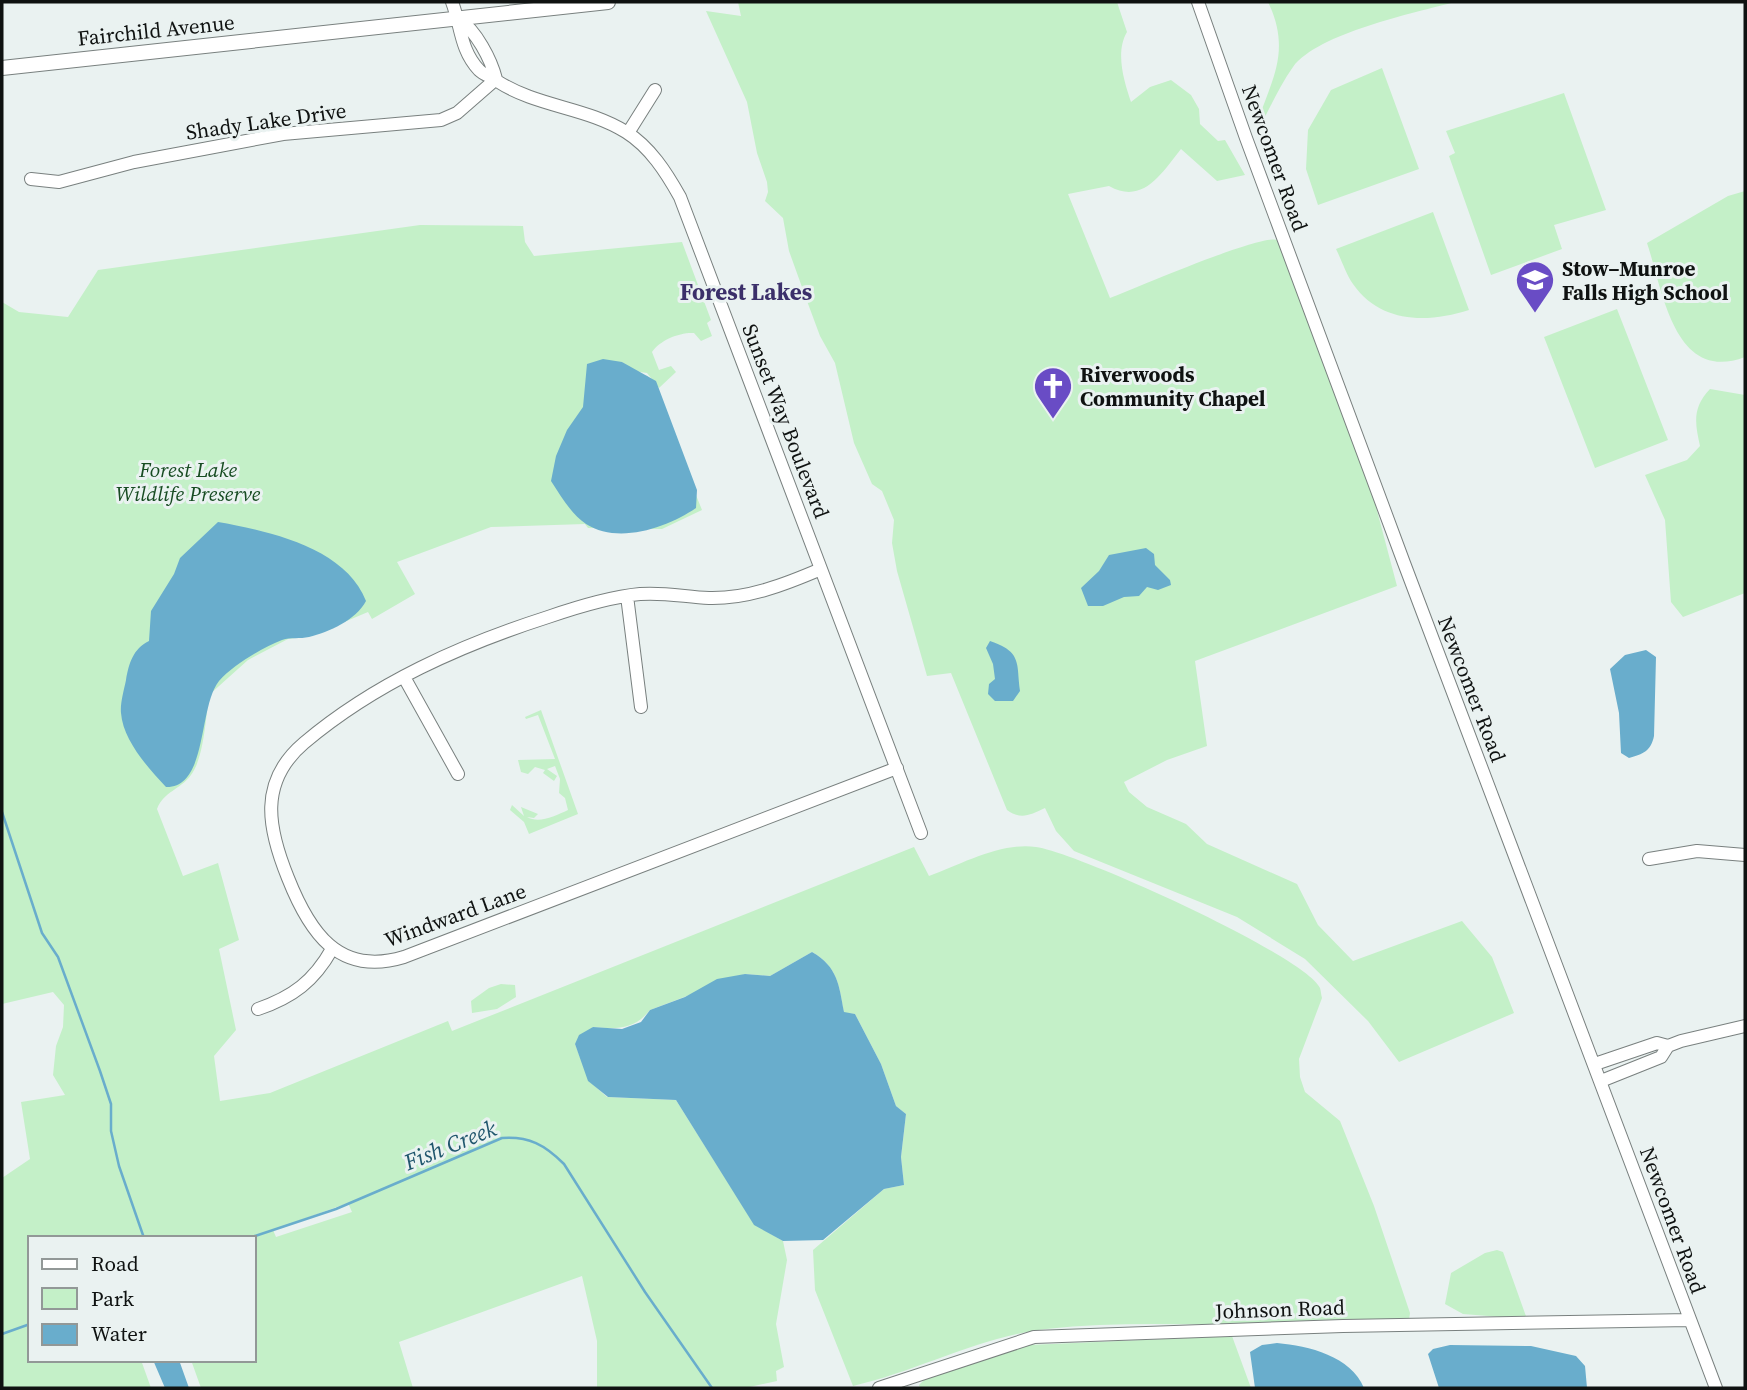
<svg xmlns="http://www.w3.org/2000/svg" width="1747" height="1390" viewBox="0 0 1747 1390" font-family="'Source Serif 4',serif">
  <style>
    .green { fill: #c4f0c8; fill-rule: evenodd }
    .water { fill: #69adcc }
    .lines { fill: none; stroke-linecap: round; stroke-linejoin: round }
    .stream { stroke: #69adcc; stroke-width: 2.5 }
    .minor-casing { stroke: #79807f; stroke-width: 14 }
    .major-casing { stroke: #79807f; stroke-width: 16 }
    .minor { stroke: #fff; stroke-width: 12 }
    .major { stroke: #fff; stroke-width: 14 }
    .labels { text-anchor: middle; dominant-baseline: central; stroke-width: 6; stroke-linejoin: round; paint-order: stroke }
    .street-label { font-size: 21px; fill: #0f1211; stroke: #eaf2f1 }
    .poi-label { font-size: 21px; font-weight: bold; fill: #0f1211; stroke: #eaf2f1; text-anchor: start }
    .park-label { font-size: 21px; font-style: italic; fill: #174c22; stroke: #eaf2f1 }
    .neighbourhood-label { font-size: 23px; font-weight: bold; fill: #3b2f6a; stroke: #eaf2f1 }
    .water-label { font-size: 23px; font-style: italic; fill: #20566d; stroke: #eaf2f1 }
  </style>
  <rect width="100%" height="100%" fill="#eaf2f1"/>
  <path class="green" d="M738,2H1117L1127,32C1115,52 1124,81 1131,102L1150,87L1171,80L1191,95L1199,109L1200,124L1218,141L1225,140L1245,175L1217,181L1181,149C1161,174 1143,205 1109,186L1068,194L1110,298C1134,289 1262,233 1278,240L1375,503L1397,586L1195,661L1207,746L1167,760L1124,782L1129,792L1147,807L1186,824L1207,844L1297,884L1318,925L1353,961L1462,921L1492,957L1514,1013L1399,1062L1368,1021L1305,959L1237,917L1074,851L1056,831L1045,808C1030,815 1021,820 1007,810L951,673L927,676L897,571L892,543L894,520L882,491L872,484L854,443L835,363L820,336L807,301L789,251L783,218L765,201L768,192L767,182L757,153L747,102L706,11L741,16Z
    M1268,2H1455C1414,13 1318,33 1293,67C1280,85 1270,108 1259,128L1257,123C1273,77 1291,50 1268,2Z
    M1382,68L1419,169L1318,205L1306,169L1308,130L1331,90Z
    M1564,93L1606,210L1554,225L1562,249L1491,275L1449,156L1455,153L1446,131Z
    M1745,191V357C1674,384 1663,291 1647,243L1728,196Z
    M1433,212L1469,310C1428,323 1381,324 1353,284C1346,274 1342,261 1336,249Z
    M420,225L523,226L525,242L534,256L682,242L711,320L707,323L712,336L701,341L694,333C680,332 660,340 652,352L659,370L671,366L676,372L659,388L647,373L634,371L622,362L611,368L648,376L702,510L662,529L588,528L585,524L491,527L397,562L415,594L372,619L368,612L311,636L288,639L248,660L209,695C206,716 204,758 191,775C180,790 164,791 157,809L183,876L218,863L239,940L219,949L236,1030L214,1056L220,1101L270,1093L448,1021L452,1031L914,847L929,876C962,864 1001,842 1036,847C1076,852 1304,955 1320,988C1321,991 1321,995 1322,998L1299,1059L1300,1077L1305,1092L1340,1121L1374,1206L1410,1313L1409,1320C1368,1321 1327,1324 1286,1325C1206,1326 1126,1320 1046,1329C979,1337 918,1371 853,1386L815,1290L813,1250L884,1189L904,1185L901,1157L906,1114L896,1106L881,1064L855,1014L844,1013C839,985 838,967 812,952L770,976L745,974L650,1010C634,1030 617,1029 593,1027L575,1044L589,1081L607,1097L676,1100L754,1224L783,1241L787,1260L776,1324L784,1367L776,1371L777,1381L745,1388H597V1341L582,1276L399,1342L413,1388H201L191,1360H254V1238H30V1360H141L151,1388H2V1178L30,1159L21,1102L65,1095L53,1075L56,1046L63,1027L64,1005L53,992L2,1004V302L19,312L68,317L98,270ZM348,1203L352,1212L276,1237L273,1230Z
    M1617,309L1668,440L1595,468L1544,337Z
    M1710,389L1745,395V593L1683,617L1671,602L1665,520L1645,475L1687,460L1700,446C1695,423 1692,408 1710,389Z
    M541,710L578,814L529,834L524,822L510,810L512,805L524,816L521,807L538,814L534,818L527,817C539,824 555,816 568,810L565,798L559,793L560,779L555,766L547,769L557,776L554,781L543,773L545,770L535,767L528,774L521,772L518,760L555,759L538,715L526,719L525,717Z
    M501,984L515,985L516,997L497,1009L472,1013L471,1001L489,988Z
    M1497,1250L1503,1252L1527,1319L1463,1314L1445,1304L1451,1273L1485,1253Z
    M1232,1336L1251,1388H920L919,1385L927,1377L1029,1345Z"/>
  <path class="water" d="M603,359L622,362L656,381L697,490L696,508C668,527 619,545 586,524C571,514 561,496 551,481L556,456L567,430L583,407L587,364Z
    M218,522C269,531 346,548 366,601C356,620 329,632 309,637C300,639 291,637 282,640C262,648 233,665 219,681C198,707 208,788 166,787C148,768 123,740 121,713C120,703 124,690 126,680C129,663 133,649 149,641L151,611L174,574L180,558Z
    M1146,548L1154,554L1155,565L1170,580L1171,585L1158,590L1147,587L1139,596L1124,597L1103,606H1088L1081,588L1099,571L1109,555Z
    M990,641C1023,652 1016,664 1020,691L1013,701H995L988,694L989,684L995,679L993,664L986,648Z
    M1646,650L1656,657L1654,736C1651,751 1643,754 1629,758L1621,753L1619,713L1610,669L1625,655Z
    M812,952C838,967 839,985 844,1012L855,1014L881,1064L896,1106L906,1114L901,1157L904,1185L884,1189L823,1240L783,1241L754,1225L676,1100L608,1097L588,1081L575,1044L579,1035L593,1027L622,1029L641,1022L650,1010L685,997L717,979L745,974L770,976Z
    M1277,1343C1309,1346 1351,1356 1364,1388H1255L1250,1352L1262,1345Z
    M1450,1345L1531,1346L1576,1356L1585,1366L1587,1388H1439L1428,1354L1433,1349Z
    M153,1360H179L189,1388H165Z"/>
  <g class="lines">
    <path class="stream" d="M2,812L42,933L58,957L100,1071L111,1104V1131L119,1166L144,1238
      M249,1238L336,1209L502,1138C529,1136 545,1145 564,1164L645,1292L712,1388
      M2,1334L30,1324"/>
    <g class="minor-casing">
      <path id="minor" d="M452,2C461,25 460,50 479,70C484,75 492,77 497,81C537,107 586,107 626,132C650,147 666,172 680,197L921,833
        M1198,2L1246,138L1404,563L1716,1388
        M459,19C476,31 491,59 496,79
        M628,133L655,90
        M31,179L59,182L134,162L283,134L441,120L457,113L496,79
        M821,569C786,584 748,599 709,598C686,597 664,592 640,594C609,597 577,607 548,617C461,645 375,683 304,743C258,782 268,829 288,878C309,931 338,977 404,957L897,768
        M627,596L641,707
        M404,677L458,774
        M1649,859L1697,851L1745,855
        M258,1009C293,997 314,981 332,949
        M1595,1064L1657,1043L1668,1046
        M1601,1081L1661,1057L1668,1046L1681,1041L1745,1026
        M879,1388L1034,1337L1343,1326L1690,1320"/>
    </g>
    <g class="major-casing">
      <path id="major" d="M2,68L608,2"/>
    </g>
    <use href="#minor" class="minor"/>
    <use href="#major" class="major"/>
  </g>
  <defs>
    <g id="school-pin" transform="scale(2.0125)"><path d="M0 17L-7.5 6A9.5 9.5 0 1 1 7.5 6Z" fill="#694cc5" stroke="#eaf2f1"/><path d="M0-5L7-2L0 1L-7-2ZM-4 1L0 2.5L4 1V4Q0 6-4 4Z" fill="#fff"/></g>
    <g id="church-pin" transform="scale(2.0125)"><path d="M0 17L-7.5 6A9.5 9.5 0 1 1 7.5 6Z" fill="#694cc5" stroke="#eaf2f1"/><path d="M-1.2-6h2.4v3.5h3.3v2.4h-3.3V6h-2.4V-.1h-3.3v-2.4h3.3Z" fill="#fff"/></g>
  </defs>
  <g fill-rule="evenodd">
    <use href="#school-pin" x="1535" y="280"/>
    <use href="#church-pin" x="1053" y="386"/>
  </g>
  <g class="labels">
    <g class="street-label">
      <text transform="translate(156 30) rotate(-6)">Fairchild Avenue</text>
      <text transform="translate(266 121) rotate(-8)">Shady Lake Drive</text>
      <text transform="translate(1275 158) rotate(70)">Newcomer Road</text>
      <text transform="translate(786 421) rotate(69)">Sunset Way Boulevard</text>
      <text transform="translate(1472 689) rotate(69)">Newcomer Road</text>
      <text transform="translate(455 915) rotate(-20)">Windward Lane</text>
      <text transform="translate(1673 1220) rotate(70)">Newcomer Road</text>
      <text transform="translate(1280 1309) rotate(-2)">Johnson Road</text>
    </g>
    <g class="poi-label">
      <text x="1562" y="268">Stow–Munroe<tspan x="1562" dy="24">Falls High School</tspan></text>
      <text x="1080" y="374">Riverwoods<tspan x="1080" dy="24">Community Chapel</tspan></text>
    </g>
    <g class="park-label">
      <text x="188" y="469">Forest Lake<tspan x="188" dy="24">Wildlife Preserve</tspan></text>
    </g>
    <g class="neighbourhood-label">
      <text x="746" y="292">Forest Lakes</text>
    </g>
    <g class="water-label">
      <text transform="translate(450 1145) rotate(-22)">Fish Creek</text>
    </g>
  </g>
  <rect width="1747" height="1390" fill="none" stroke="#0f1211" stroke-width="7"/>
  <rect x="28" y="1236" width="228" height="126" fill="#eaf2f1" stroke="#929897" stroke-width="2"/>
  <rect x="42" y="1259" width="35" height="10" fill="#ffffff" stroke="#929897" stroke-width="2"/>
  <text x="91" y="1271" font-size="21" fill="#0f1211">Road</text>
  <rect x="42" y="1288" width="35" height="21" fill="#c4f0c8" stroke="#929897" stroke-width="2"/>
  <text x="91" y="1306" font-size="21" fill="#0f1211">Park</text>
  <rect x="42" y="1324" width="35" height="21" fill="#69adcc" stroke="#929897" stroke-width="2"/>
  <text x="91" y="1341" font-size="21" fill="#0f1211">Water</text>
</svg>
